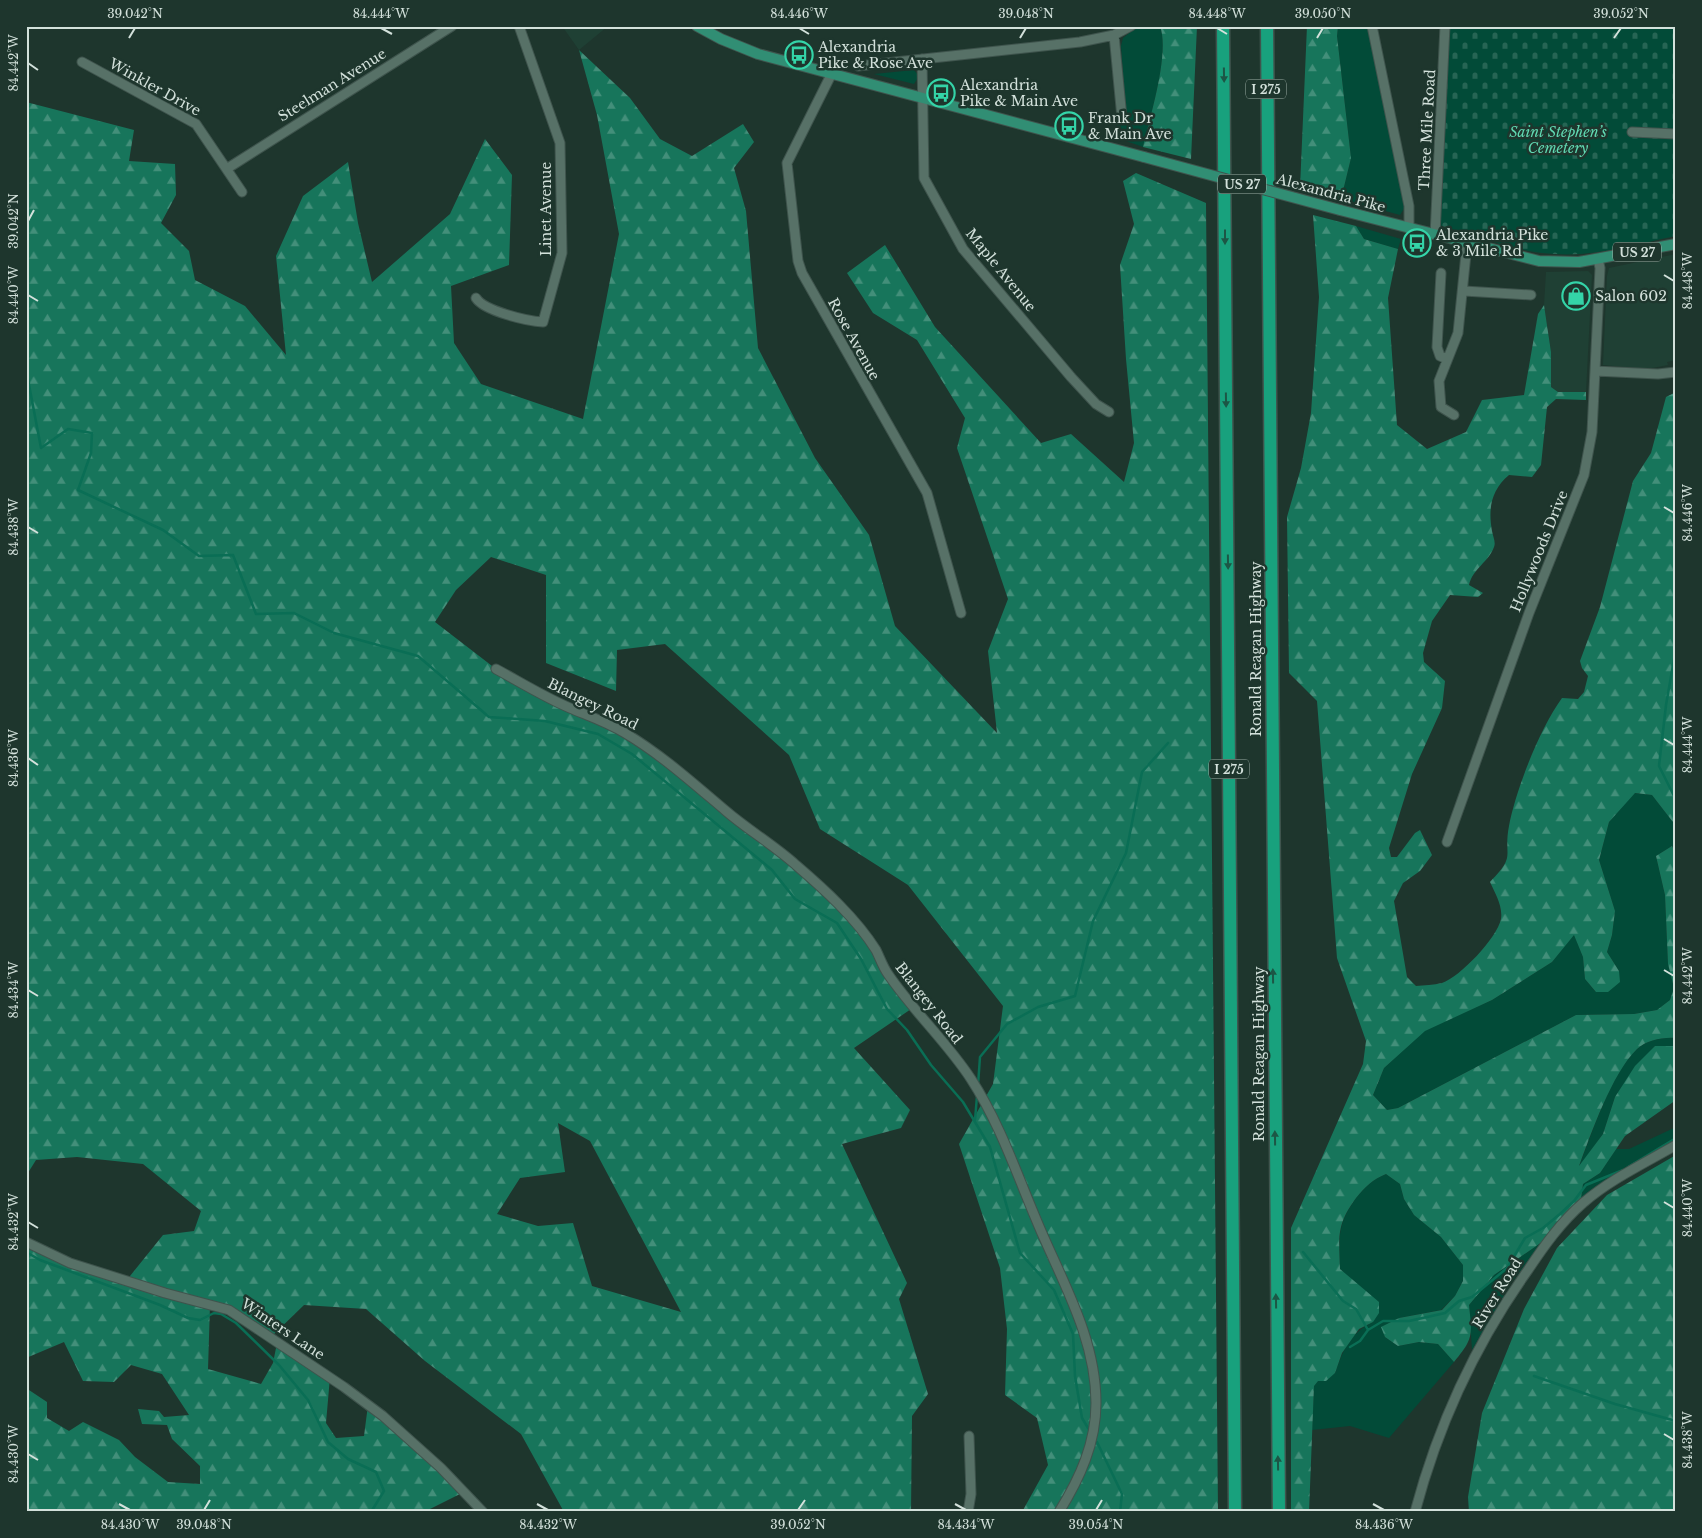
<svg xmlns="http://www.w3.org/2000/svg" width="1702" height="1538" viewBox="0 0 1702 1538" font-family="'Libre Baskerville',serif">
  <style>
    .built { fill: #1f4034 }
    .green { fill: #024b38 }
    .forest { fill: url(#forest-firs); fill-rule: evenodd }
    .cemetery { fill: url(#cemetery-stones) }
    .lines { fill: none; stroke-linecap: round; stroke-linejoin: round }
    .stream { stroke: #0a6e55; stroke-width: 2.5 }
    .minor-casing { stroke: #3f544d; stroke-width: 11 }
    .major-casing { stroke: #3f544d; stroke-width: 12 }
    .highway-casing { stroke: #3f544d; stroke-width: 15 }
    .minor { stroke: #577167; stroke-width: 9 }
    .major { stroke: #318e74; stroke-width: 10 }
    .highway { stroke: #18a17d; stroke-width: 12 }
    .major-bridge-casing { stroke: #3f544d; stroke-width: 12; stroke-linecap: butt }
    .major-bridge { stroke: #318e74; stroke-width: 10 }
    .oneway { fill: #1c5645 }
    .ticks { fill: none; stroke: #d3e1db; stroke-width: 2 }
    .labels { text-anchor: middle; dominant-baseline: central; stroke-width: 5; stroke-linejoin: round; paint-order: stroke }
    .shield { fill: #1e362d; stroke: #9daea7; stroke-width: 1 }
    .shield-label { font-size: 12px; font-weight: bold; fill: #d3e1db }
    .poi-label { font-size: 14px; fill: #d3e1db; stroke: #1e362d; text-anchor: start }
    .street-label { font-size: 14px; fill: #d3e1db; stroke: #1e362d }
    .park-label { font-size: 14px; font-style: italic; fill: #61dab3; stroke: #1e362d }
    .neatline { fill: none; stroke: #d3e1db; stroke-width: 2 }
    .ticks-label { font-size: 12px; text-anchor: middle; fill: #d3e1db }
  </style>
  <defs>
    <pattern id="forest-firs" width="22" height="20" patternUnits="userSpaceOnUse" patternTransform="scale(1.25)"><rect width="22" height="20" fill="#17755b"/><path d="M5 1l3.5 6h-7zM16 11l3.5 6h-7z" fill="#438f7a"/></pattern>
    <pattern id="cemetery-stones" width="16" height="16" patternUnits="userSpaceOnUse" patternTransform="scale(1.25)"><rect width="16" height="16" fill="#024b38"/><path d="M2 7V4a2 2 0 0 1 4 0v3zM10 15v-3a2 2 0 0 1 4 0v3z" fill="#266554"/></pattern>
  </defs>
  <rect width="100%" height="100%" fill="#1e362d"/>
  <path class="built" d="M562,26H608L579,50Z
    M1676,254V360L1667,362L1668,365L1647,369L1603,365L1607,276L1609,268Z
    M1588,271L1592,275L1586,392H1558L1551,387L1549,379L1551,352L1544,305L1546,272Z"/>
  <path class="green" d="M1138,26H1160C1170,53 1150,117 1143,147L1115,137L1118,119L1126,117L1121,46L1123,38Z
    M1338,26H1370L1405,207L1400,215L1341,199L1351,158L1337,36Z
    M914,70L919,76L914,84L874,74Z
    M1356,226L1401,239L1398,249L1364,239Z
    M1634,793L1652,795L1676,826V854L1672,846L1656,856L1665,895L1668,964L1674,988L1670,1000L1657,1010L1634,1014L1576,1015L1398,1108L1387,1110L1373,1095L1384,1068L1425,1030L1492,1000L1552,962L1574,934L1583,957L1585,979L1595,991L1608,992L1619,971L1607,952L1612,935L1615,911L1599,860L1609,822Z
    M1676,1038V1046H1655L1615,1097L1603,1134L1578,1169C1591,1136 1611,1073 1637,1049C1647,1040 1662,1037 1676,1038Z
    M1676,1127V1140L1611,1178L1581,1199L1583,1184L1600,1173L1616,1149H1629Z
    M1386,1174L1400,1184L1404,1199L1414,1215L1441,1237L1463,1265V1281L1455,1296L1441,1310L1399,1318L1382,1327L1385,1337L1398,1346L1419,1342L1438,1344L1454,1362L1389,1438L1350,1426L1312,1430L1314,1386L1318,1380L1335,1373C1343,1350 1350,1333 1373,1322L1353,1281L1340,1269C1339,1238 1337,1224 1356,1198C1366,1186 1372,1180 1386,1174Z
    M1542,1242L1512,1282L1472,1350L1469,1305L1494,1275Z"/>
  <path class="forest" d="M1160,26H1197L1191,159L1143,147C1150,117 1170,53 1160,26Z
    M1307,26H1338L1337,36L1351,158L1341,199L1300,188Z
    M579,50L630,98L660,139L692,156L743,124L754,142L734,168L746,211L758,348L815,458L869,535L895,626L997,733L988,651L1008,599L957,448L965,418L917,340L873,313L847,273L885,245L935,327L1041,443L1071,434L1124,482L1134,443L1126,359L1120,265L1134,224L1123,181L1136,173L1206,203L1218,1512H1022L1048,1465L1037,1418L1005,1395L1007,1329L1000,1268L959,1144L993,1084L1003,1006L908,885L820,829L789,755L665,644L617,650L616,691L546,663V575L491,557L456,590L435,622L496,669L626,734L740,821L846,913L914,1007L854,1048L910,1110L901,1128L842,1144L907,1283L899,1299L928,1394L912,1416L911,1512H564L521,1434L425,1361L366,1309L304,1305L270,1338L229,1310L210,1305L208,1369L261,1384L273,1363L277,1343L330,1377L326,1423L336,1438L364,1436L368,1405L464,1492L424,1512H26V1388L47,1402V1418L69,1431L83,1422L119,1440L135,1457L168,1482L200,1484V1466L172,1439L167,1425L142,1424L138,1409L159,1411L164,1417L189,1415L162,1374L131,1365L114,1382L83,1381L64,1342L26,1358V1242L126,1281L163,1235L194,1231L201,1211L143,1164L77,1157L36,1160L26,1176V102L134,130L129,161L175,164L176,195L161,223L189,251L195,280L245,306L286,355L276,256L303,196L348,162L358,223L372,282L450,214L485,139L512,175L509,265L451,286L454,343L481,384L583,419L619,234L597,115ZM558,1123L590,1141L681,1312L592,1286L573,1223L538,1226L497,1214L520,1178L565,1172Z
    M1313,215L1356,226L1364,239L1398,249L1388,298L1397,425L1427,449L1466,432L1482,400L1524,395L1538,314L1544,305L1551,352V387L1558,392H1586V400L1556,399L1547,407L1541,465L1532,477L1509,475C1491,490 1488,509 1492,531C1493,537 1496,542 1494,547C1488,563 1473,568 1469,585L1483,593L1478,597L1450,595L1432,621L1423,653L1424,662L1445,681L1442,708L1412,774L1389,848L1391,857H1397L1415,833L1420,830L1432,855L1420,871L1403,883L1394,901L1407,977L1416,986C1424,985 1434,985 1442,983C1460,977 1497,938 1501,919C1503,906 1495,893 1490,882C1517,855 1503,857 1509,826C1516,789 1540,728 1562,698L1578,699L1584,692L1588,676L1582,668L1580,661L1600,607L1633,481L1651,453L1666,397L1676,392V826L1652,795L1635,793L1609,822L1599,860L1615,911L1612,935L1607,952L1619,971L1620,982L1608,992H1596L1585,979L1583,957L1574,935L1552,962L1492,1000L1425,1031L1384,1068L1373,1095L1387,1110L1398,1108L1576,1015L1634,1014L1657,1010L1670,1000L1674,988L1668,964L1665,895L1656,856L1672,846L1676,854V1038C1662,1037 1647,1040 1637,1049C1612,1073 1591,1134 1579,1166L1603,1134L1615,1097L1635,1066L1655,1046H1676V1100L1625,1136L1600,1173L1583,1184L1581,1199L1556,1223L1542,1242L1494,1275L1469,1305C1472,1335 1474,1338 1454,1362L1438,1344L1419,1342L1398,1346L1385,1337L1381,1327L1399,1318L1442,1310L1455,1296L1463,1281V1265L1441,1237L1414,1215L1404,1199L1400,1184L1386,1174C1372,1180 1366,1186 1356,1198C1336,1225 1339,1237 1340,1269L1379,1302V1313L1373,1322L1359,1329L1342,1353L1335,1373L1326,1381H1318L1314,1386L1309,1512H1291V1228L1363,1064L1366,1041L1337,958L1317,701L1289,673L1287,517L1301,468L1311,413L1319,297Z
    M1676,1155V1512H1469L1468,1497L1482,1413L1524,1309L1557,1248L1607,1195Z"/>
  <path class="cemetery" d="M1449,26H1676V236C1636,244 1595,257 1555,254C1515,252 1477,236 1439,225Z"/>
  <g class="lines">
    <path class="stream" d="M26,369L41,448L68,429L92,433L91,453L78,490L163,530L199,556L233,555L256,614L294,613L334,633L418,656L489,717L545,721L598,734L632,754L772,870L795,899L837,923L861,959L887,1009L907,1030L931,1065L963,1102L990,1147L1020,1253L1054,1290L1073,1334L1075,1376L1082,1418L1088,1428
      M1676,648L1666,705L1659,766L1676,800
      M978,1085L980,1057L1007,1024L1038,1007L1075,996L1093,921L1126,853L1142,772L1168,743
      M975,1120L977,1096
      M1628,1167L1676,1138
      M26,1252L40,1260L160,1305L188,1318L200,1320L214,1313L221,1314L236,1323L279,1365L308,1400L328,1442L348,1459L376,1472L384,1491L371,1512
      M1303,1252L1343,1301L1356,1309L1368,1330
      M1350,1347L1360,1341L1368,1330L1383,1321H1409L1445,1313L1459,1301L1472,1297L1507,1268L1525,1238L1543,1228L1560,1214L1574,1201L1586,1185L1623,1170
      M1534,1376L1615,1404L1676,1421
      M1097,1442L1122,1494L1120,1512"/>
    <g class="minor-casing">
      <path id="minor" d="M1372,26L1409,206V228
        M1114,35L1122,118
        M922,59L924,178L963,249L1071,377L1096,404L1109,412
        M82,62L196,124L242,192
        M858,66L1080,42L1114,35L1131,26
        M832,73L787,163L798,261L802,273L927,493L961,613
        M1632,132L1676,134
        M228,168L452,26
        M1435,235L1445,26
        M1441,273L1437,347L1440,356L1447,359
        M1464,291L1531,295
        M476,298C484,311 527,321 543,322L562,253L560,143L519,26
        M1595,371L1658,374L1676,372
        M1454,415L1441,407L1439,381L1458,333L1467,244
        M496,669C520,682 544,697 570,708C589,716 607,722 625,733C662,755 694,784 726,811C748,830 774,845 796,865C824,889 856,918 876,950C880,958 883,967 888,974C913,1011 947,1042 971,1079C1003,1128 1021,1187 1045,1240C1068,1292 1096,1344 1096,1403C1096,1443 1080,1478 1059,1512
        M1447,842L1529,613L1584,475L1592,432L1600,268L1598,259
        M26,1242L70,1263L165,1293L229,1310L344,1387L383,1416L441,1468L483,1512
        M968,1512L971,1494L969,1436
        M1415,1512C1438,1425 1476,1343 1528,1270C1544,1246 1561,1222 1583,1203C1611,1179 1645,1163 1676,1145"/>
    </g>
    <g class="major-casing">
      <path id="major" d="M697,26L721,39L758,54L1144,157
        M1340,210L1539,261L1579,262L1676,244"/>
    </g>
    <g class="highway-casing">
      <path id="highway" d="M1223,26L1235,1512
        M1267,26L1279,1512"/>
    </g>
    <use href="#minor" class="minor"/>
    <use href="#major" class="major"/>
    <use href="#highway" class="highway"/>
    <g class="major-bridge-casing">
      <path id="major-bridge" d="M1144,157L1340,210"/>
    </g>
    <use href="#major-bridge" class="major-bridge"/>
  </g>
  <defs><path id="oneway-solid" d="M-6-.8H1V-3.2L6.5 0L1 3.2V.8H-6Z" transform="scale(1.25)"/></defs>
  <g class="oneway">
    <use href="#oneway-solid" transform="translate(1224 75) rotate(89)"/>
    <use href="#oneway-solid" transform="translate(1225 237) rotate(90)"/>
    <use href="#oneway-solid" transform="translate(1226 400) rotate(89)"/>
    <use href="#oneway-solid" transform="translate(1228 562) rotate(89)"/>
    <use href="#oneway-solid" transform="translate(1273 976) rotate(-91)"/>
    <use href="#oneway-solid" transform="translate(1275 1138) rotate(-91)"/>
    <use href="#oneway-solid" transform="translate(1276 1301) rotate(-91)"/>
    <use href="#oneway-solid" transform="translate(1278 1463) rotate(-91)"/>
  </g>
  <path class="ticks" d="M381,28L392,34M799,28L809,34M1217,28L1227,34M129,38L135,28M1020,38L1026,28M1317,38L1323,28M1614,38L1621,28M28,63L38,70M28,221L34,210M1664,275L1674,281M28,295L38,301M1664,507L1674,513M28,527L38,533M1664,739L1674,745M28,758L38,765M1664,970L1674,976M28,990L38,996M1664,1202L1674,1208M28,1222L38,1228M1664,1434L1674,1440M28,1454L38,1460M119,1504L130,1510M537,1504L548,1510M955,1504L966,1510M1373,1504L1384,1510M204,1510L210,1500M798,1510L805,1500M1096,1510L1102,1500"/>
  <defs>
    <g id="bus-ring" transform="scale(1.4375)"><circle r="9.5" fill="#1e362d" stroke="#34d4a8" stroke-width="1.5"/><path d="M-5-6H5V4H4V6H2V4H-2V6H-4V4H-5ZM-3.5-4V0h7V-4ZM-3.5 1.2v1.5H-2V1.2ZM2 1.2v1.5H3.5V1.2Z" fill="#34d4a8"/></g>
    <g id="shop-ring" transform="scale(1.4375)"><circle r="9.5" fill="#1e362d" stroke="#34d4a8" stroke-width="1.5"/><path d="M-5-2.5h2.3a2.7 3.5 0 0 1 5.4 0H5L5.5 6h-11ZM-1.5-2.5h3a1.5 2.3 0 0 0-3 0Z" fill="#34d4a8"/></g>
  </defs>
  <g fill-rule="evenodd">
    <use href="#bus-ring" x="799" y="55"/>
    <use href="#bus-ring" x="941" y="93"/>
    <use href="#bus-ring" x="1069" y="126"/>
    <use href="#bus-ring" x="1417" y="243"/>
    <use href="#shop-ring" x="1576" y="296"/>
  </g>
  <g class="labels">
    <g class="shield">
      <rect x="1246" y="79.5" width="40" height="19" rx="4"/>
      <rect x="1218" y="174.5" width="48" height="19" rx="4"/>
      <rect x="1613" y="242.5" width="48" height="19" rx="4"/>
      <rect x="1209" y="759.5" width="40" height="19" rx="4"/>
    </g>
    <g class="shield-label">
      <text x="1266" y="89">I 275</text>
      <text x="1242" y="184">US 27</text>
      <text x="1637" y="252">US 27</text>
      <text x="1229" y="769">I 275</text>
    </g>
    <g class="poi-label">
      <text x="818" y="47">Alexandria<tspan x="818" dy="16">Pike &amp; Rose Ave</tspan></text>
      <text x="960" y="85">Alexandria<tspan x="960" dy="16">Pike &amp; Main Ave</tspan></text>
      <text x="1088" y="118">Frank Dr<tspan x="1088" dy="16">&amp; Main Ave</tspan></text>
      <text x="1436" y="235">Alexandria Pike<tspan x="1436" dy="16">&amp; 3 Mile Rd</tspan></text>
      <text x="1595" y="296">Salon 602</text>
    </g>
    <g class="street-label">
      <text transform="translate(332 85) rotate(-32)">Steelman Avenue</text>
      <text transform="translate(155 87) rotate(29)">Winkler Drive</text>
      <text transform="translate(1427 130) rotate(-87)">Three Mile Road</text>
      <text transform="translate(1331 193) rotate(15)">Alexandria Pike</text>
      <text transform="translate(546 209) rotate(-90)">Linet Avenue</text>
      <text transform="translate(1001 270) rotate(51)">Maple Avenue</text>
      <text transform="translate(854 339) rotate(61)">Rose Avenue</text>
      <text transform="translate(1539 551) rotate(-68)">Hollywoods Drive</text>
      <text transform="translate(1256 649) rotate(-90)">Ronald Reagan Highway</text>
      <text transform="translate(593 704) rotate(26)">Blangey Road</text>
      <text transform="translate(929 1003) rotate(52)">Blangey Road</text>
      <text transform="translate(1259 1054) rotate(-90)">Ronald Reagan Highway</text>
      <text transform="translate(1497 1293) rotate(-58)">River Road</text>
      <text transform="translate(283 1329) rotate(34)">Winters Lane</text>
    </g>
    <g class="park-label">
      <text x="1558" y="132">Saint Stephen’s<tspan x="1558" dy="16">Cemetery</tspan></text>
    </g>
  </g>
  <rect width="1702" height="1538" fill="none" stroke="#1e362d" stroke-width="55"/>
  <rect x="28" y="28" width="1646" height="1482" class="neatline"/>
  <g class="ticks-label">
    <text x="135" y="18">39.042°N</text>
    <text x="381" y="18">84.444°W</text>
    <text x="799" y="18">84.446°W</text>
    <text x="1026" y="18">39.048°N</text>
    <text x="1217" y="18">84.448°W</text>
    <text x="1323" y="18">39.050°N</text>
    <text x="1621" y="18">39.052°N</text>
    <text transform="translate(14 63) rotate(-90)" y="4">84.442°W</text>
    <text transform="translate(14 221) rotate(-90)" y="4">39.042°N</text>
    <text transform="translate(1688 281) rotate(-90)" y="4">84.448°W</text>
    <text transform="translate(14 295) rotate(-90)" y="4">84.440°W</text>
    <text transform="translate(1688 513) rotate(-90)" y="4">84.446°W</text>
    <text transform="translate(14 527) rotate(-90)" y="4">84.438°W</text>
    <text transform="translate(1688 745) rotate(-90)" y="4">84.444°W</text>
    <text transform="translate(14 758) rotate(-90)" y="4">84.436°W</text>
    <text transform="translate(1688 976) rotate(-90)" y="4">84.442°W</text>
    <text transform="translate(14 990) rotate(-90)" y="4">84.434°W</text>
    <text transform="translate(1688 1208) rotate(-90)" y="4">84.440°W</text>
    <text transform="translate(14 1222) rotate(-90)" y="4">84.432°W</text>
    <text transform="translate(1688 1440) rotate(-90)" y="4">84.438°W</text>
    <text transform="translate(14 1454) rotate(-90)" y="4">84.430°W</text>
    <text x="130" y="1529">84.430°W</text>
    <text x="204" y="1529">39.048°N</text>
    <text x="548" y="1529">84.432°W</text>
    <text x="798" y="1529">39.052°N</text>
    <text x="966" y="1529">84.434°W</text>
    <text x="1096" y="1529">39.054°N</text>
    <text x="1384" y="1529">84.436°W</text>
  </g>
</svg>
